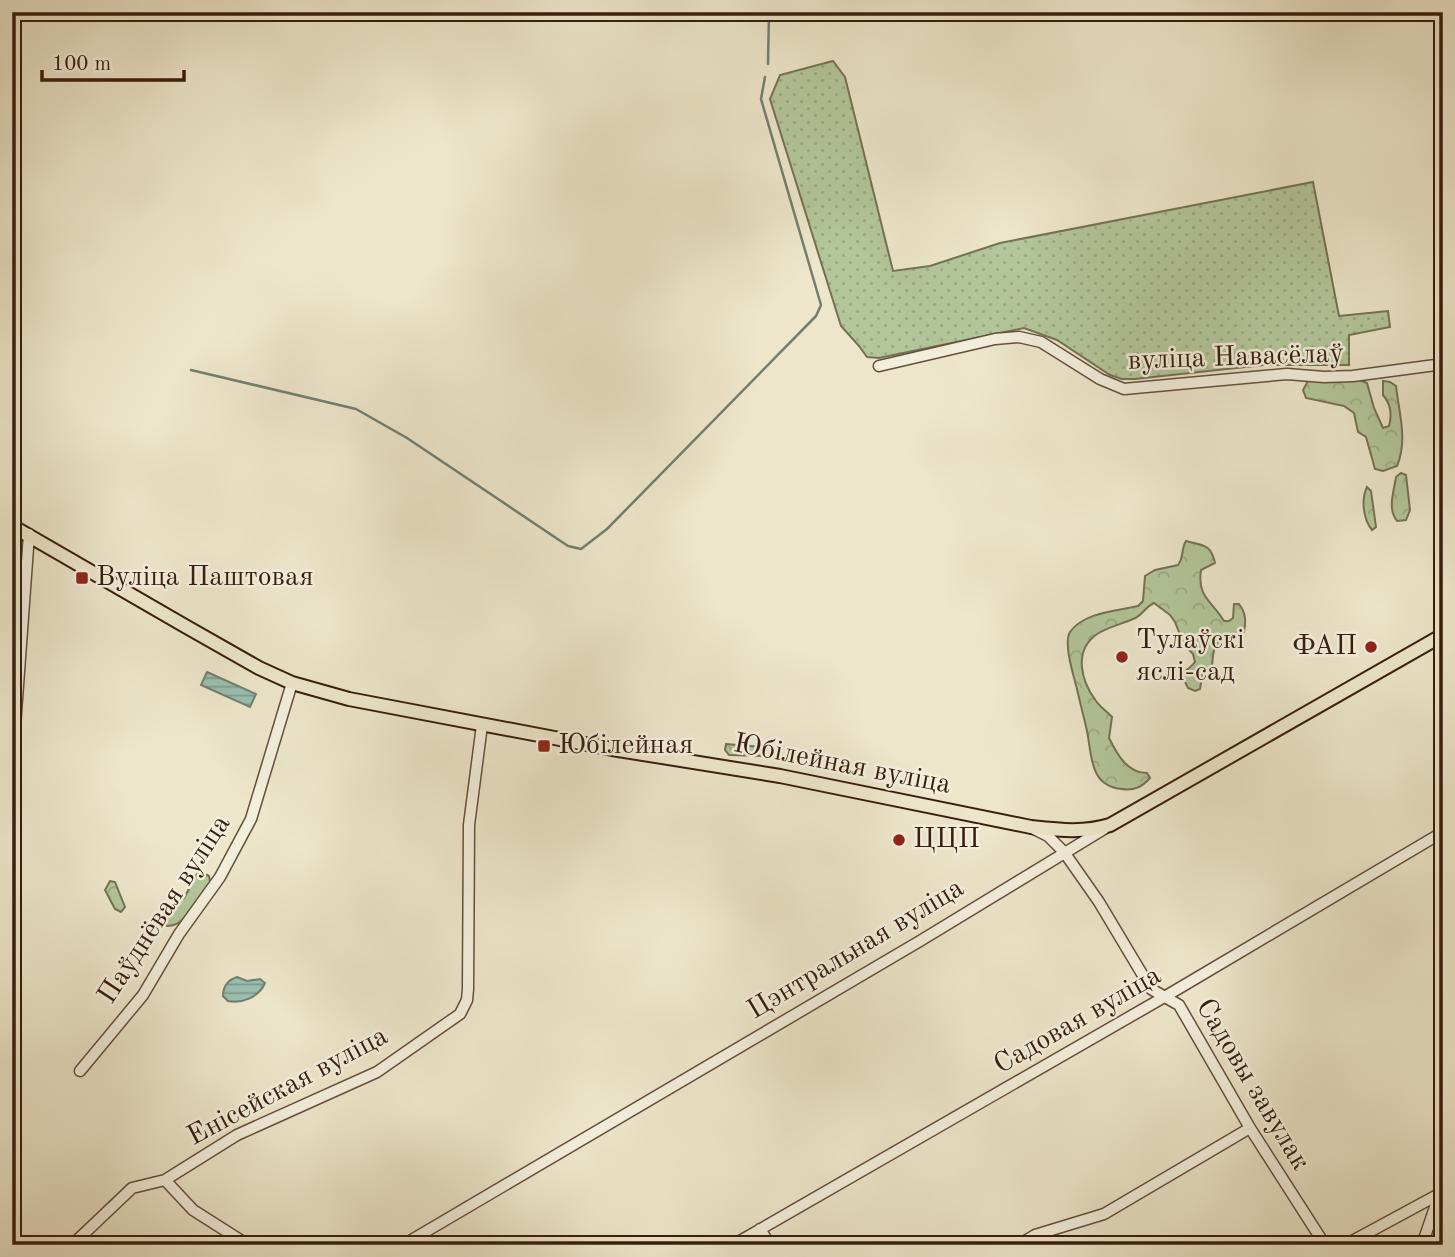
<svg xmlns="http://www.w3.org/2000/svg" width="1455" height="1257" viewBox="0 0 1455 1257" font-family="'Old Standard TT',serif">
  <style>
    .grass { fill: url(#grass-dots); stroke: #757254; stroke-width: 2 }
    .forest { fill: url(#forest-crowns); stroke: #757254; stroke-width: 2 }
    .water { fill: url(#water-rules); stroke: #727f70; stroke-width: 2 }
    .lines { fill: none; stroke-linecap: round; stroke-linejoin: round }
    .stream { stroke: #727f70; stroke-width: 2.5 }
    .minor-casing { stroke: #644f3d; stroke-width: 13 }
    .major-casing { stroke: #371d0e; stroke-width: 16 }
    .minor { stroke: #f3efdd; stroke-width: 10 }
    .major { stroke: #ede6cb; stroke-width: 12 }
    .poi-dot { fill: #8f2418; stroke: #f3efdd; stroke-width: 2.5 }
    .labels { text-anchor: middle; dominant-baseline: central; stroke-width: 5; stroke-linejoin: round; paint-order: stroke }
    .street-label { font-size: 28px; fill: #371d0e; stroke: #f3efdd }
    .poi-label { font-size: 28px; fill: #371d0e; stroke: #f3efdd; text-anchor: start }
  </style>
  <defs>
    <pattern id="grass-dots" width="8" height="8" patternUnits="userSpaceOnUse" patternTransform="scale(1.75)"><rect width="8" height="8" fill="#b3c69b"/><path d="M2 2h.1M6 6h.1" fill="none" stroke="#9baa84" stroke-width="1.8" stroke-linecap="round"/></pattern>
    <pattern id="forest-crowns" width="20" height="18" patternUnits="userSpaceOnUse" patternTransform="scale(1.75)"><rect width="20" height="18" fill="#b3c69b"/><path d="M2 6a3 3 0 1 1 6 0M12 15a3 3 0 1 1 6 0" fill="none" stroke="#9baa84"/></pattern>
    <pattern id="water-rules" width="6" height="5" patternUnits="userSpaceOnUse" patternTransform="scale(1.75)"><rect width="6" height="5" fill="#9ac0b1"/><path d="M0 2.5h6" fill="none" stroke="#7e9b8e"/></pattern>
  </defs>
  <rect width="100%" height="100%" fill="#ede6cb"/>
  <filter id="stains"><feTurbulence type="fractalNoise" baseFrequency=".00286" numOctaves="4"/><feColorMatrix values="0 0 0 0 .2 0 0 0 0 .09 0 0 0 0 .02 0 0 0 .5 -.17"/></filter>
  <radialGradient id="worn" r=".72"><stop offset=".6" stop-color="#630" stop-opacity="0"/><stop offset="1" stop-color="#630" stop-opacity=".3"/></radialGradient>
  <path class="grass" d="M833,61L845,77L893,271L930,266L1000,243L1313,182L1339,316L1388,311L1390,327L1349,335V365H1264L1135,379H1122L1110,375L1057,340L1024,328L879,358L867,357L859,346L841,326L770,99L780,75Z"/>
  <path class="forest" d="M1357,379L1367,383L1374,408L1383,428L1389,426C1392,415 1391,404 1383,395V381L1390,382L1396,386C1399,413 1408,440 1397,466L1383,471L1375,469L1366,437L1358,432L1354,413L1344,406L1306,398L1303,390L1308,381Z
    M1401,473L1406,475L1410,510L1406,520L1397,521C1387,508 1394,492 1396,477Z
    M1367,487L1371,491L1376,527L1372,530C1363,519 1361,499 1367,487Z
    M1186,541C1204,546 1211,544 1215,563L1201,570C1197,597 1211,600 1224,621H1229L1233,618L1234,604H1239C1246,613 1246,621 1244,632C1218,644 1214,635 1212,666L1203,671L1200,689L1195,691L1188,688L1182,676C1185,669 1191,668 1195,662L1193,654L1184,645L1175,622L1170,615L1154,603C1145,607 1142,616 1133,619C1122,624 1108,627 1097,634C1073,651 1081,681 1096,701C1101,708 1107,711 1112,717L1109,738C1117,754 1127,773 1147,773L1150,778C1142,787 1134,791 1122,789C1089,786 1092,755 1087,731C1084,717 1080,703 1077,689C1074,677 1063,643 1070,632C1084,612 1117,611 1138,606L1143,601L1145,576L1155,570L1178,565C1184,557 1181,549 1186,541Z
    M726,744L762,747L765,751L764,756L729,755L725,750Z
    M203,873L209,876L211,886C200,900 187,926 167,926L164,923L165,912L184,898L197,874Z
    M110,881L115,882L125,907L121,912L115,909L105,890Z"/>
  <path class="water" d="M207,672L256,694L250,707L201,685Z
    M237,977L247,981L260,979L265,983C259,997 242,1004 228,1001L223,996C223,987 228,980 237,977Z"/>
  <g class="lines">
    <path class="stream" d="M768,64L769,12
      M191,370L356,409L407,438L568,546L581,549L607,529L816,316L821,305L761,99L765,77"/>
    <g class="minor-casing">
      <path id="minor" d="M879,366L995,339L1019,337L1041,342L1100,379L1124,389L1287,374L1324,377L1353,376L1443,364
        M12,768L29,534
        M1034,829L1048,836L1064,852L1099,902L1151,989L1179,1005L1250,1128L1325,1245
        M80,1071L143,995L179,934L220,877L251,819L292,683
        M165,1180L193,1210L248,1245
        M760,1229L770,1245
        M72,1245L132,1188L165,1180L237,1135L377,1072L460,1014L467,1000L468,989L469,825L482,725
        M403,1245L920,941L1104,829
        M733,1245L1166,996L1443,832
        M1018,1245L1035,1235L1104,1214L1250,1128
        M1345,1245L1443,1192
        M1422,1245L1443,1184"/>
    </g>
    <g class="major-casing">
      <path id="major" d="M1442,12L1443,16
        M12,526L185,626L259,668L292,683L349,699L612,749L780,776L1031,827C1059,830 1084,833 1110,825L1443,635"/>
    </g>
    <use href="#minor" class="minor"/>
    <use href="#major" class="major"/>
  </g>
  <g class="poi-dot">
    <rect x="75" y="571" width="14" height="14" rx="3.5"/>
    <circle cx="1371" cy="647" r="7"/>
    <circle cx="1122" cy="657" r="7"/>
    <rect x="537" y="739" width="14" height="14" rx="3.5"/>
    <circle cx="899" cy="840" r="7"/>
  </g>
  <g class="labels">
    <g class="street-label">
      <text transform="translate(1236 358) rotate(-2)">вуліца Навасёлаў</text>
      <text transform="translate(842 765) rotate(11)">Юбілейная вуліца</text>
      <text transform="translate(165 910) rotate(-57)">Паўднёвая вуліца</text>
      <text transform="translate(856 950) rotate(-31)">Цэнтральная вуліца</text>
      <text transform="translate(1078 1021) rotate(-30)">Садовая вуліца</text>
      <text transform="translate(1252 1085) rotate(59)">Садовы завулак</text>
      <text transform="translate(288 1087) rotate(-28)">Енісейская вуліца</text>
    </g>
    <g class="poi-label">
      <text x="96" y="578">Вуліца Паштовая</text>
      <text x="1136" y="641">Тулаўскі<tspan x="1136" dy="32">яслі-сад</tspan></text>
      <text x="1357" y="647" text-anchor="end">ФАП</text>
      <text x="558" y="746">Юбілейная</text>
      <text x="913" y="840">ЦЦП</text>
    </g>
  </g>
  <rect width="1455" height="1257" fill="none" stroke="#ede6cb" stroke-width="42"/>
  <rect x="14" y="14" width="1427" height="1229" fill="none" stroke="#371d0e" stroke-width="3.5"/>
  <rect x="21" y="21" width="1413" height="1215" fill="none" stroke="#371d0e" stroke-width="2"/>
  <path d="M42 70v10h142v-10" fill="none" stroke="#371d0e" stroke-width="3.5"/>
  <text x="52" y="70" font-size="21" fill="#371d0e" stroke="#f3efdd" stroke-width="5" paint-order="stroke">100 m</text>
  <rect width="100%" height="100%" filter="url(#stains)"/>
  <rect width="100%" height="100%" fill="url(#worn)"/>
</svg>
